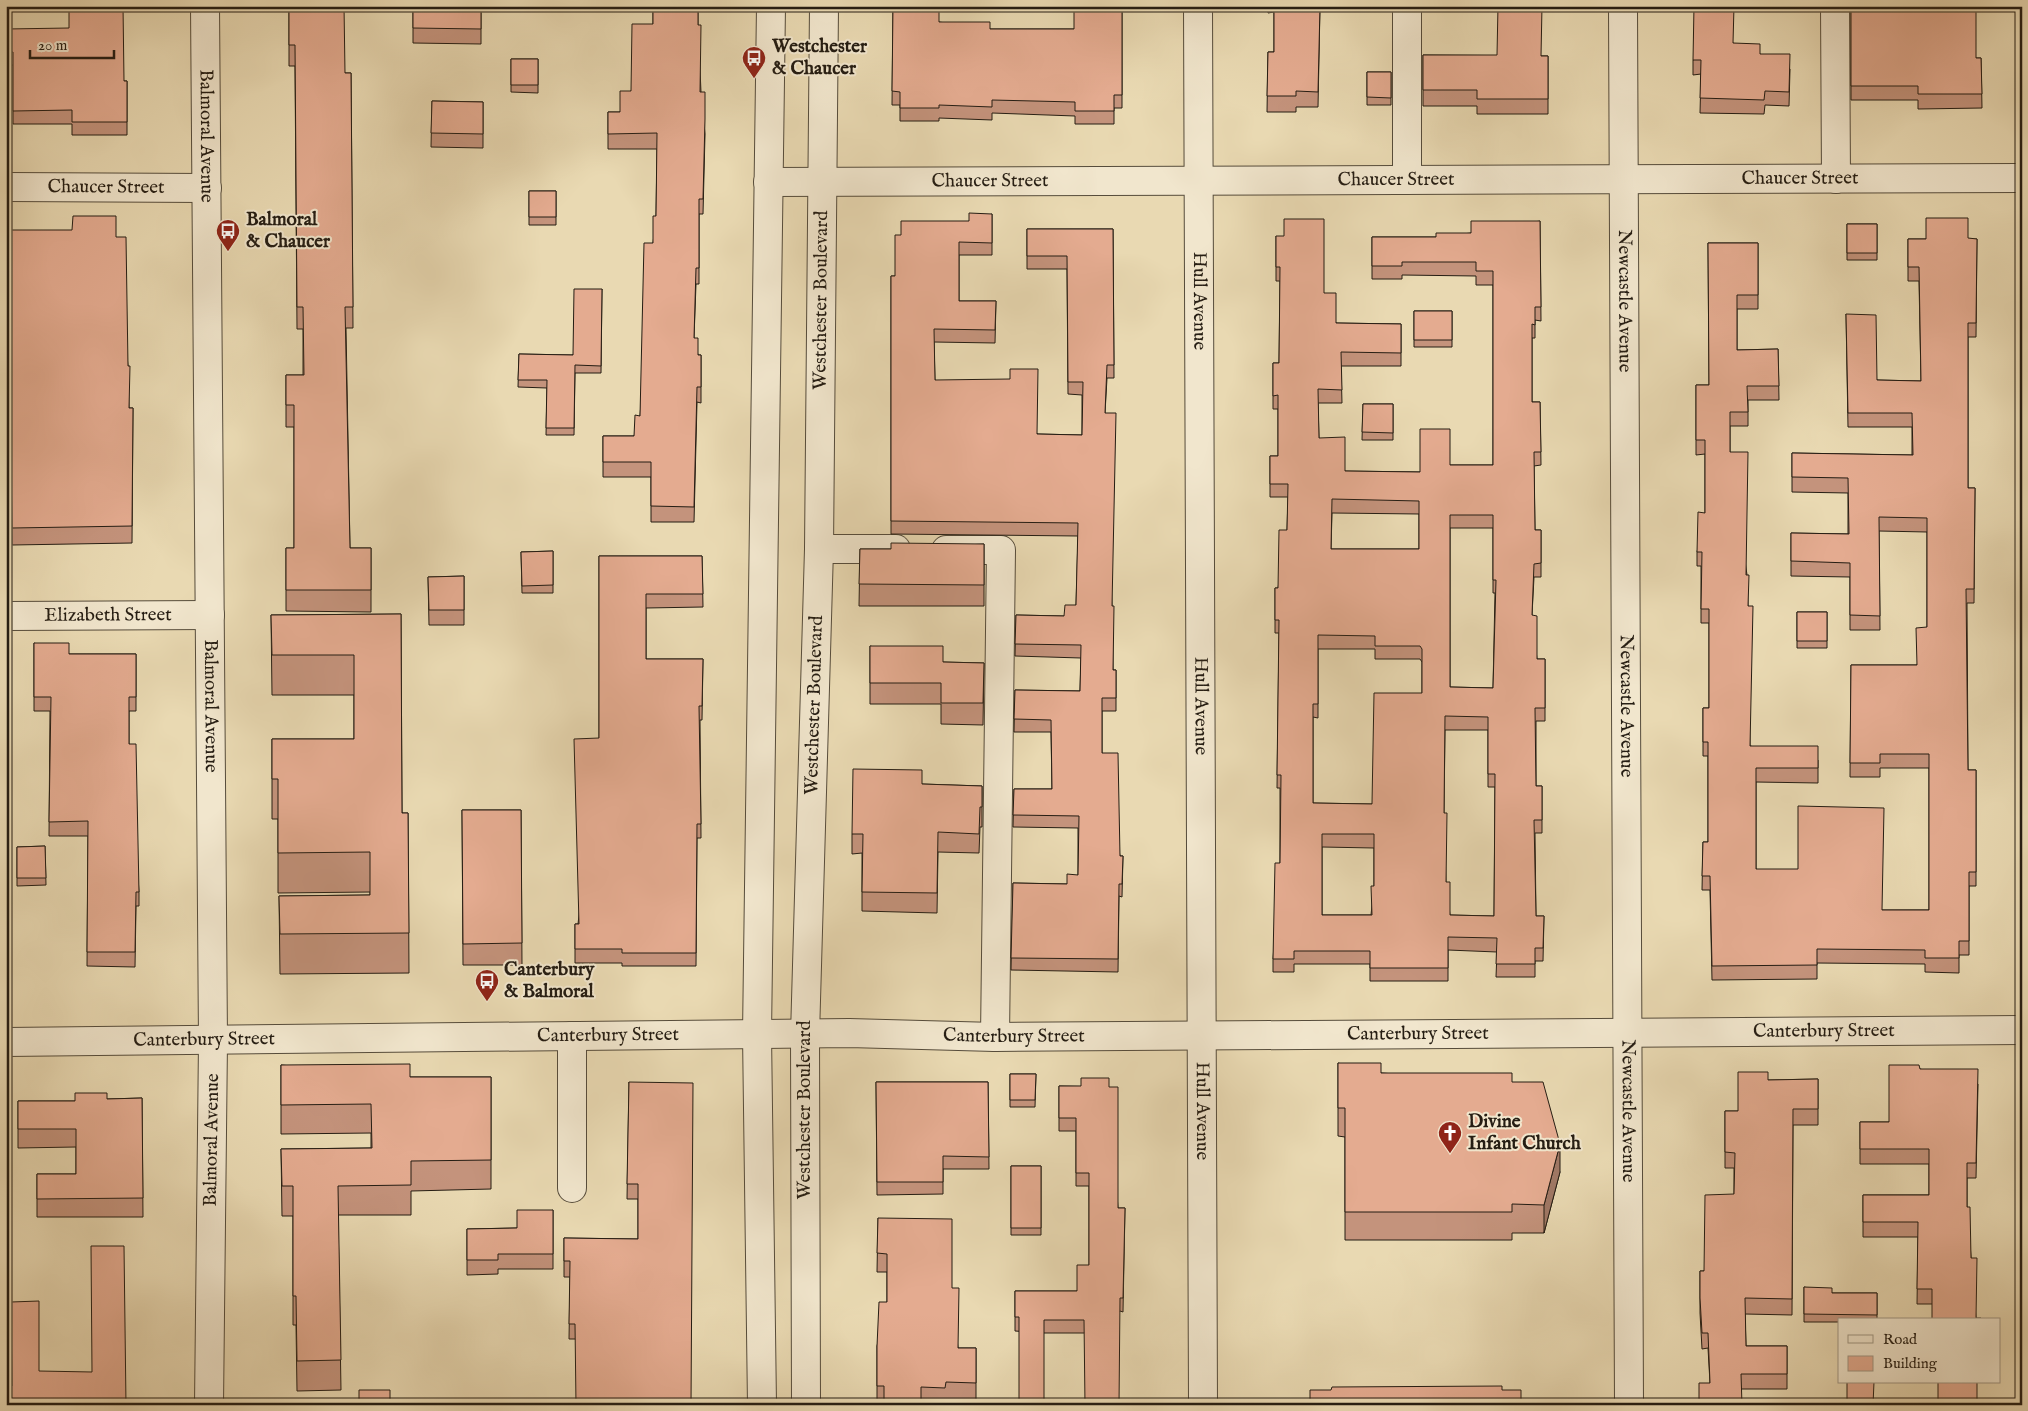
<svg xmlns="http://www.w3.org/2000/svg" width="2028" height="1411" viewBox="0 0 2028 1411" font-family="'IM FELL English',serif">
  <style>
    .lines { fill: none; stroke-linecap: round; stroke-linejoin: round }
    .minor-casing { stroke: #564c3b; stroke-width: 30 }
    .minor { stroke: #f1e6cd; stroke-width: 28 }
    .wall { fill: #c4937c; stroke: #251d13; fill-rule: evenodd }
    .shaded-wall { fill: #a07865; stroke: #251d13 }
    .building { fill: #e4ab90; stroke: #251d13; fill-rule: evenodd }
    .labels { text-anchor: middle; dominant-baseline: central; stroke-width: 4; stroke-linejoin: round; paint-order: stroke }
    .poi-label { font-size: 19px; font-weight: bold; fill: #251d13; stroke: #f1e6cd; text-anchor: start }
    .street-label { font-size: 19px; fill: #251d13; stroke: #f1e6cd }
  </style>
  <rect width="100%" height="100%" fill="#e9d9b2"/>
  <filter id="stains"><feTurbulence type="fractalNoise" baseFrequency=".004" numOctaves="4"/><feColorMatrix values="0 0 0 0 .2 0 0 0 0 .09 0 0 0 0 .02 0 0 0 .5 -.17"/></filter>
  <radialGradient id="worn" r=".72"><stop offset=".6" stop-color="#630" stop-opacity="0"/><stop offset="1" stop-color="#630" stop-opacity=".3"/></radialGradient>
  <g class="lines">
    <g class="minor-casing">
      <g id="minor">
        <path id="s1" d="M205,6L213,1041L209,1405"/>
        <path id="s2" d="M1198,6L1203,1405"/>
        <path d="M1407,6V180"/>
        <path id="s3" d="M1623,6L1629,1405"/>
        <path d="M1835,6L1836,179"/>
        <path id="s4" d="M768,182L2022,178"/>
        <path id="s5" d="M6,187L207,188"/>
        <path d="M819,549H896"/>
        <path d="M946,550H1001L995,1037"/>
        <path id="s6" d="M6,616L210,615"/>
        <path id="s7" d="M6,1042L849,1033L995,1037L2022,1030"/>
        <path d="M572,1188V1036"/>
        <path d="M762,1405L757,1034L771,6"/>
        <path id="s8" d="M806,1405L805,1035L819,549L824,6"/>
      </g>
    </g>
    <use href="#minor" class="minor"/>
  </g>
  <path class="wall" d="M289,6L345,73H351L353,328H346L350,548H371V612L286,611V548H294V427H286V375H303V329H297L295,66H289Z
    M413,6H481V44L413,43Z
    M653,6H698V25L701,92L705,134L703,214H699V284H696L694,338L698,355H701V403L697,402L694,522H651V477H603V436H634L640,416L653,243L656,216L657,149H608V112H620L631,91L653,24Z
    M893,6L939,22L990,29H1074L1122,6V108H1114V124H1075V116L992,113V120L939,118V121H900V105H892Z
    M1268,6H1320L1318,107H1296V112H1267L1268,52H1274V12L1268,13Z
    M1851,6L1976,58H1981L1982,108L1918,109V100H1851Z
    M6,29L124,81H127V135H72V124H13V65H6Z
    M1733,43L1760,54L1790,69L1789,106L1765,105L1764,114L1700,113L1701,74L1693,75V60Z
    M1423,55L1548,56V114H1477V106H1423Z
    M511,59H538V93L511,92Z
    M1367,72H1391V105H1367Z
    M432,101L483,102V148L431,147Z
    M529,191H556V225H529Z
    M992,214V255H959V301H996L995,343L934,342L935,380L1038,434L1082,435V395L1068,394L1067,269H1027V229H1113L1114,378H1107L1105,413L1112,606L1113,670H1116V711H1102V753L1120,856H1123L1122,897L1119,896L1118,972L1011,970L1013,883L1067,884L1078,875V828L1013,827L1014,789H1052L1051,732H1014L1015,690L1080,691L1081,658L1015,656L1016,615L1064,616L1076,605L1078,536L891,534V276H895L969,221Z
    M1540,221L1541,321L1535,320V338H1532V402H1540L1541,465L1534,466L1535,530H1541V577H1534L1532,615L1537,659H1545V721H1536V786H1542V833H1535L1536,916H1544L1543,961H1535V977H1496L1497,952L1448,950V981H1370V964H1294V972H1273V959L1280,863V788H1277L1279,633H1275V588H1278L1287,530L1288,497H1270V456H1278V409H1273V363H1279L1280,281H1276V236L1324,293L1336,323L1401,324V366H1341L1342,403H1318L1319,438L1345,471L1420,472L1450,465H1493V285H1476V276L1402,275V279H1372V237H1436L1471,233ZM1332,513L1419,514V549H1331ZM1450,528H1493V593H1495L1493,688L1450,687ZM1318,649H1375V659H1420L1422,662V693L1372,804L1313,803V717L1318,718ZM1445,730H1488V787H1495L1494,916L1450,915L1446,882L1444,813ZM1322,847L1374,848V886L1371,915H1322Z
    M1847,224H1877V260H1847Z
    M116,237L128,366L129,408H133L132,543L12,545L11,475H9L6,307Z
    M1908,239H1977L1976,337H1968V488H1975L1974,603H1967L1968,770H1976V886H1969V955H1959V973L1925,972V964L1817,963V979L1712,980L1710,890H1702L1703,842H1708V756H1703V708H1709V623H1701V566H1697V552L1705,513V454L1696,455V385H1709L1708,243H1758V309H1737V350L1778,349L1779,400H1748V426H1730V452L1747,575L1748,606L1750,746L1818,760V783L1756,782V869L1882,910H1929V768H1880V777H1850L1851,665H1917L1927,627V532L1879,531L1880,630H1850V577L1791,576V533L1848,534V493L1792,492V453L1912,455V427H1848L1846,314L1877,380L1921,381L1919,281H1908Z
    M602,289L601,373H575L574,435H546L547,388L518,387L519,354L573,355Z
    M1414,311H1452V347H1414Z
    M1363,404H1393V440H1362Z
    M984,544V606H859L860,549H891Z
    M553,551V593H522L521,552Z
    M599,556H702L703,607L646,608V659H703L702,720H700L701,838H697L696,966H622V963H575V924H578L599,738Z
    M464,576V625H429L428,577Z
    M1797,612H1827V648H1797Z
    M401,614L402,813H408L409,973L280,974L279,896L370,895V892L278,893V819H272V739H354V695H272L271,615Z
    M34,643L69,654H136V711H129V744L139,892V906H136L135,967L87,966L88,836H49L50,711H34Z
    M870,646L943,662L984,663L983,725L941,724V704H870Z
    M922,784L982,786V827H980L979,853L938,852L937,913L862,911V853L852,854V834Z
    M462,810H521L522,965H463Z
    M45,846L46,885L17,886V847Z
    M1338,1063L1381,1073L1512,1082L1560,1172L1544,1233H1512V1240H1345V1137L1338,1136Z
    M281,1065L410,1077H491V1189L411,1191V1215H338L341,1390L297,1391L296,1325H293V1216H282L281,1149L371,1148V1133L281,1134Z
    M1920,1069L1978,1084L1976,1178H1967V1207L1976,1318L1981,1320L1932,1304H1917L1918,1237H1863V1195H1929V1164H1860V1122H1889Z
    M1010,1074H1036L1035,1107H1010Z
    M1818,1079V1125H1793L1792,1315L1745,1314L1746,1346H1787V1389H1741L1710,1383L1708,1348L1702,1349L1700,1313V1271H1704L1734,1194V1168H1725V1111H1738L1768,1080Z
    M629,1082L691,1405L575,1339H569L570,1277H564V1238L638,1239V1199H627Z
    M876,1082H988L989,1169H943V1194L877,1195Z
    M1059,1086L1109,1087L1118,1208H1125L1123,1312L1120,1311L1084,1333H1044L1015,1331V1291H1077L1089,1265V1186H1076V1131H1059Z
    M142,1098L143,1217H37V1174H76V1147L18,1148V1101H75L107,1099Z
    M1011,1166H1041V1235H1011Z
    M553,1210V1269H498V1274L467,1275V1229L517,1228Z
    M878,1218L952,1288L958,1348H976V1402L946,1401L945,1405H877V1346L887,1302V1272H877Z
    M1804,1287L1832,1293H1877V1320H1839V1322H1804Z"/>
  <path class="shaded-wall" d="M1560,1144V1172L1544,1233V1205Z"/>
  <path class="building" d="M69,6H123L124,81H127V122H72V110L13,111V52H6V29L69,28Z
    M289,6H344L345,73H351L353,307H345L350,548H371V590H286V548H294V405H286V375H304L303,307H297L295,45H289Z
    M413,6H481V29L413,28Z
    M653,6H698V25H701L700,92H705V119L703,199H699V268H696L694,338H698V355H701V387H697L694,507L651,506V462H603V436H634L635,415L640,416L644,243H653V216H656L657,133L608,134V112H620V91H631L632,24H653Z
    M893,6H939V22H990V29H1074V6H1122V95H1114V111H1075V102L992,100V107L939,105V108H900V92L892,91Z
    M1274,6H1320L1318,92L1296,91V96H1267L1268,52H1274Z
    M1498,6H1542L1541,56H1548V99H1477V90H1423V55H1497Z
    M1694,6H1734L1733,43L1760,44V54H1790L1789,92L1765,91L1764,100L1700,98L1701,60H1693Z
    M1851,6H1976V58H1981L1982,94H1918V86H1851Z
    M511,59H538V85H511Z
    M1367,72H1391V98L1367,97Z
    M432,101L483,102V134L431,133Z
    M529,191H556V217H529Z
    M969,213L992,214V243L959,242V301H996L995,330L934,329L935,380L1010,379V369H1038L1037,434L1082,435L1083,382H1068L1067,256H1027V229H1113L1114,365H1107L1105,413H1116L1112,606H1114L1113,670H1116V698H1102V753H1118L1120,856H1123L1122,884H1119L1118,959L1011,958L1013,883L1067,884V874L1078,875L1079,816L1013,815L1014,789H1052L1051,720L1014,719L1015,690L1080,691L1081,645L1015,644L1016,615L1064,616L1065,605H1076L1078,523L891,521V276H895V235H901V221H969Z
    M73,216H116V237H126L128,366H130L129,408H133L132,526L12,528L11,458H9L6,290V230H72Z
    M1926,218H1968V238L1977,239L1976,323H1968V488H1975L1974,589H1966L1968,770H1976V872H1969V941H1959V958H1925V950L1817,949V965L1712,966L1710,876H1702L1703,842H1708V742H1703V708H1709V609H1701L1702,552H1697L1698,512L1705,513V440H1696V385H1709L1708,243H1758V295H1737V350L1778,349L1779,386H1747L1748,412H1730V452H1748L1746,575H1749L1748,606H1753L1750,746H1818V768H1756V869H1798V806L1884,808L1882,910H1929V754H1880V763H1850L1851,665H1917L1916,628L1927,627V518L1879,517L1880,616L1850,615V563L1791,561V533L1849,534L1848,478L1792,477V453L1913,455L1912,413H1848L1846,314L1876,315L1877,380L1921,381L1919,267H1908V239H1926Z
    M1284,219H1324V293H1336V323L1401,324V353L1341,352L1342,390L1318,389L1319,438L1345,437V471L1420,472V429H1450V465H1493V271H1476V262H1402V266H1372V237H1436V233H1471V221H1540L1541,307H1535V325L1532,324V402H1540L1541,452H1534L1535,530H1541V563L1534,564L1532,615L1537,616V659H1545V708H1535L1536,786H1542V820H1534L1536,916H1544L1543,948H1535V964H1496L1497,938L1448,937V968H1370V951H1294V959H1273L1275,863H1280L1281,775H1277L1279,620H1275V588H1278L1279,530H1287L1288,484H1270V456H1278V395L1273,396V363H1279L1280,267H1276V236H1284ZM1332,499L1419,501V549H1331ZM1450,515H1493V580H1496L1493,688L1450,687ZM1318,635L1375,636V646H1420L1422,649V693H1374L1372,804L1313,803V704H1318ZM1445,716L1488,717V774H1495L1494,916L1450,915V882H1446L1447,813H1444ZM1322,834H1374V886H1371L1372,915H1322Z
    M1847,224H1877V253H1847Z
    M574,289H602L601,366L575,365L574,428H546L547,380H518L519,354L573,355Z
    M1414,311H1452V340H1414Z
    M1363,404H1393V433L1362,432Z
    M891,543L984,544V585L859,584L860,549H891Z
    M553,551V585L522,586L521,552Z
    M599,556H702L703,594H646V659H703L702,706H699L701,824H697L696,953H622V949H575V924H579L574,739L599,738Z
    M464,576V610H429L428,577Z
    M1797,612H1827V641H1797Z
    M401,614L402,813H408L409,933L280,934L279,896L370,895V852L278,853V779H272V739H354V655H272L271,615Z
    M34,643H69V654H136V697H129V744H136L139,892H136L135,952H87L88,821L49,822L51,697H34Z
    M870,646H943V662L984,663L983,703H941V683H870Z
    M853,769L922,770V784L982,786V807H980L979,834L938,832L937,893L862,892L863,834H852Z
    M462,810H521L522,943L463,944Z
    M45,846L46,878H17V847Z
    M1338,1063H1381V1073H1512V1082H1543L1560,1144L1544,1205L1512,1204V1212H1345V1108H1338Z
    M410,1064V1077H491V1160L411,1161V1185L338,1186L341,1360L297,1361L296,1296H293V1186H282L281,1149L372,1148L371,1104L281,1105V1065Z
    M1889,1065H1919L1920,1069H1978L1976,1163H1967V1207H1970L1971,1258H1977L1976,1318H1981V1320H1932V1289H1917L1918,1222H1863V1195H1929V1149H1860V1122H1889Z
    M1738,1072H1768V1080L1818,1079V1109H1793L1792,1299L1745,1298L1746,1346H1787V1374H1741L1742,1405H1699V1383H1710L1708,1333H1702L1700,1298V1271H1704L1705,1195L1734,1194L1735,1153L1725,1152V1111H1738Z
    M1010,1074H1036L1035,1100H1010Z
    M1081,1078H1109V1087H1118V1208H1125L1123,1298H1120L1119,1405H1085L1084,1320H1044V1405H1019V1317H1015V1291H1077V1265H1089V1173H1076V1118H1059V1086H1081Z
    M629,1082L693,1083L691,1405H576L575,1324H569L570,1261H564V1238L638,1239V1184H627Z
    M876,1082H988L989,1157L943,1156V1182H877Z
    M75,1093H107V1099L142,1098L143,1198L37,1199V1174H76V1129H18V1101H75Z
    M1011,1166H1041V1228H1011Z
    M517,1210H553V1254H498V1260H467V1229L517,1228Z
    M878,1218L952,1219V1288H959L958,1348H976V1383L946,1382L945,1388L921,1387V1405H884V1386H877V1346L879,1302H887V1254L877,1253Z
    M91,1246H124L126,1405H6V1386H12L11,1302L39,1301V1371L92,1372Z
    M1804,1287L1832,1288V1293H1877V1315L1804,1314Z
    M1847,1382H1874L1873,1405H1847Z
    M1938,1382H1977V1405H1938Z
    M1502,1386V1390H1521V1405H1310V1390H1331L1332,1387Z
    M359,1390H390V1405H359Z"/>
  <defs>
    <g id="bus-pin" transform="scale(1.25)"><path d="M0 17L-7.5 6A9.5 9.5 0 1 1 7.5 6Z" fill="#8f2418" stroke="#f1e6cd"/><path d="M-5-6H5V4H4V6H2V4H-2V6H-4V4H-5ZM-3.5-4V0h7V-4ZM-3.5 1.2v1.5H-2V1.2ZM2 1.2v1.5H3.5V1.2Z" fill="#fff"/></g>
    <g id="church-pin" transform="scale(1.25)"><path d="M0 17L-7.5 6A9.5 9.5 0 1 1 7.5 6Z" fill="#8f2418" stroke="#f1e6cd"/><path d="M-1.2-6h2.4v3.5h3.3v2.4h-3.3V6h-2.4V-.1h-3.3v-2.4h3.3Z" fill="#fff"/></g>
  </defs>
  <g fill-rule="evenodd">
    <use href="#bus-pin" x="754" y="58"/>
    <use href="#bus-pin" x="228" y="231"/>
    <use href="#bus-pin" x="487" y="981"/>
    <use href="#church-pin" x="1450" y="1133"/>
  </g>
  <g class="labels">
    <g class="poi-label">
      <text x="772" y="47">Westchester<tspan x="772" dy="22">&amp; Chaucer</tspan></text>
      <text x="246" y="220">Balmoral<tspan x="246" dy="22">&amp; Chaucer</tspan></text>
      <text x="504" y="970">Canterbury<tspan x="504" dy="22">&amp; Balmoral</tspan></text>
      <text x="1468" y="1122">Divine<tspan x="1468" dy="22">Infant Church</tspan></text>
    </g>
    <g class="street-label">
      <text stroke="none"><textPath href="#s1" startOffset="130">Balmoral Avenue</textPath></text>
      <text stroke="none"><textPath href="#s4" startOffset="1032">Chaucer Street</textPath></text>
      <text stroke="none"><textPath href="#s4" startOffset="628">Chaucer Street</textPath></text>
      <text stroke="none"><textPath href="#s4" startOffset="222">Chaucer Street</textPath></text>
      <text stroke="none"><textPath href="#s5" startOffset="100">Chaucer Street</textPath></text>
      <text stroke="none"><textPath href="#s8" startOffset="1105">Westchester Boulevard</textPath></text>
      <text stroke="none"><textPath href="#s2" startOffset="295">Hull Avenue</textPath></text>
      <text stroke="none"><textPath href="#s3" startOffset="295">Newcastle Avenue</textPath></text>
      <text stroke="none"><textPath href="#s6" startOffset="102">Elizabeth Street</textPath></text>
      <text stroke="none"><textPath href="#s1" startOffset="700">Balmoral Avenue</textPath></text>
      <text stroke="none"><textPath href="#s8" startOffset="700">Westchester Boulevard</textPath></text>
      <text stroke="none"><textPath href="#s2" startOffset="700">Hull Avenue</textPath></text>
      <text stroke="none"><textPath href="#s3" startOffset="700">Newcastle Avenue</textPath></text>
      <text stroke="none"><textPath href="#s7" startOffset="1818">Canterbury Street</textPath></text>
      <text stroke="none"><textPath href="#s7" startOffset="1412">Canterbury Street</textPath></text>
      <text stroke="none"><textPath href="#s7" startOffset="1008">Canterbury Street</textPath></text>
      <text stroke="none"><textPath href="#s7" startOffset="602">Canterbury Street</textPath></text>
      <text stroke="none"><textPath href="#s7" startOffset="198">Canterbury Street</textPath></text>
      <text transform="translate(805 1110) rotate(-90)">Westchester Boulevard</text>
      <text stroke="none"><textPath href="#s2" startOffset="1105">Hull Avenue</textPath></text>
      <text stroke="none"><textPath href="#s3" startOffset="1105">Newcastle Avenue</textPath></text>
      <text transform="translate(212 1140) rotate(-89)">Balmoral Avenue</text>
    </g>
  </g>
  <rect width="2028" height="1411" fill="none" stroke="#e9d9b2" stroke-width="25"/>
  <rect x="8" y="8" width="2013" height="1396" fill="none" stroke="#251d13" stroke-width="2.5"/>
  <rect x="12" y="12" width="2003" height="1386" fill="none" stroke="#251d13"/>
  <rect x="1838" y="1318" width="162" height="65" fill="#f1e6cd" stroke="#9f9683"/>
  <rect x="1848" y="1335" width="25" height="8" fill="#f1e6cd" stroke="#9f9683"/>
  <text x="1883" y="1344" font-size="15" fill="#251d13">Road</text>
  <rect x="1848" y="1356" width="25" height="15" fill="#e4ab90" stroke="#9f9683"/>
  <text x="1883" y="1368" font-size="15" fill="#251d13">Building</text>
  <path d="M30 50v8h84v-8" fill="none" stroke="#251d13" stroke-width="2.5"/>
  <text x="38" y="50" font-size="15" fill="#251d13" stroke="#f1e6cd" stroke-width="4" paint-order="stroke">20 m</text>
  <rect width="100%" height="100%" filter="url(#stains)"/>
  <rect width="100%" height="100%" fill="url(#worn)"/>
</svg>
